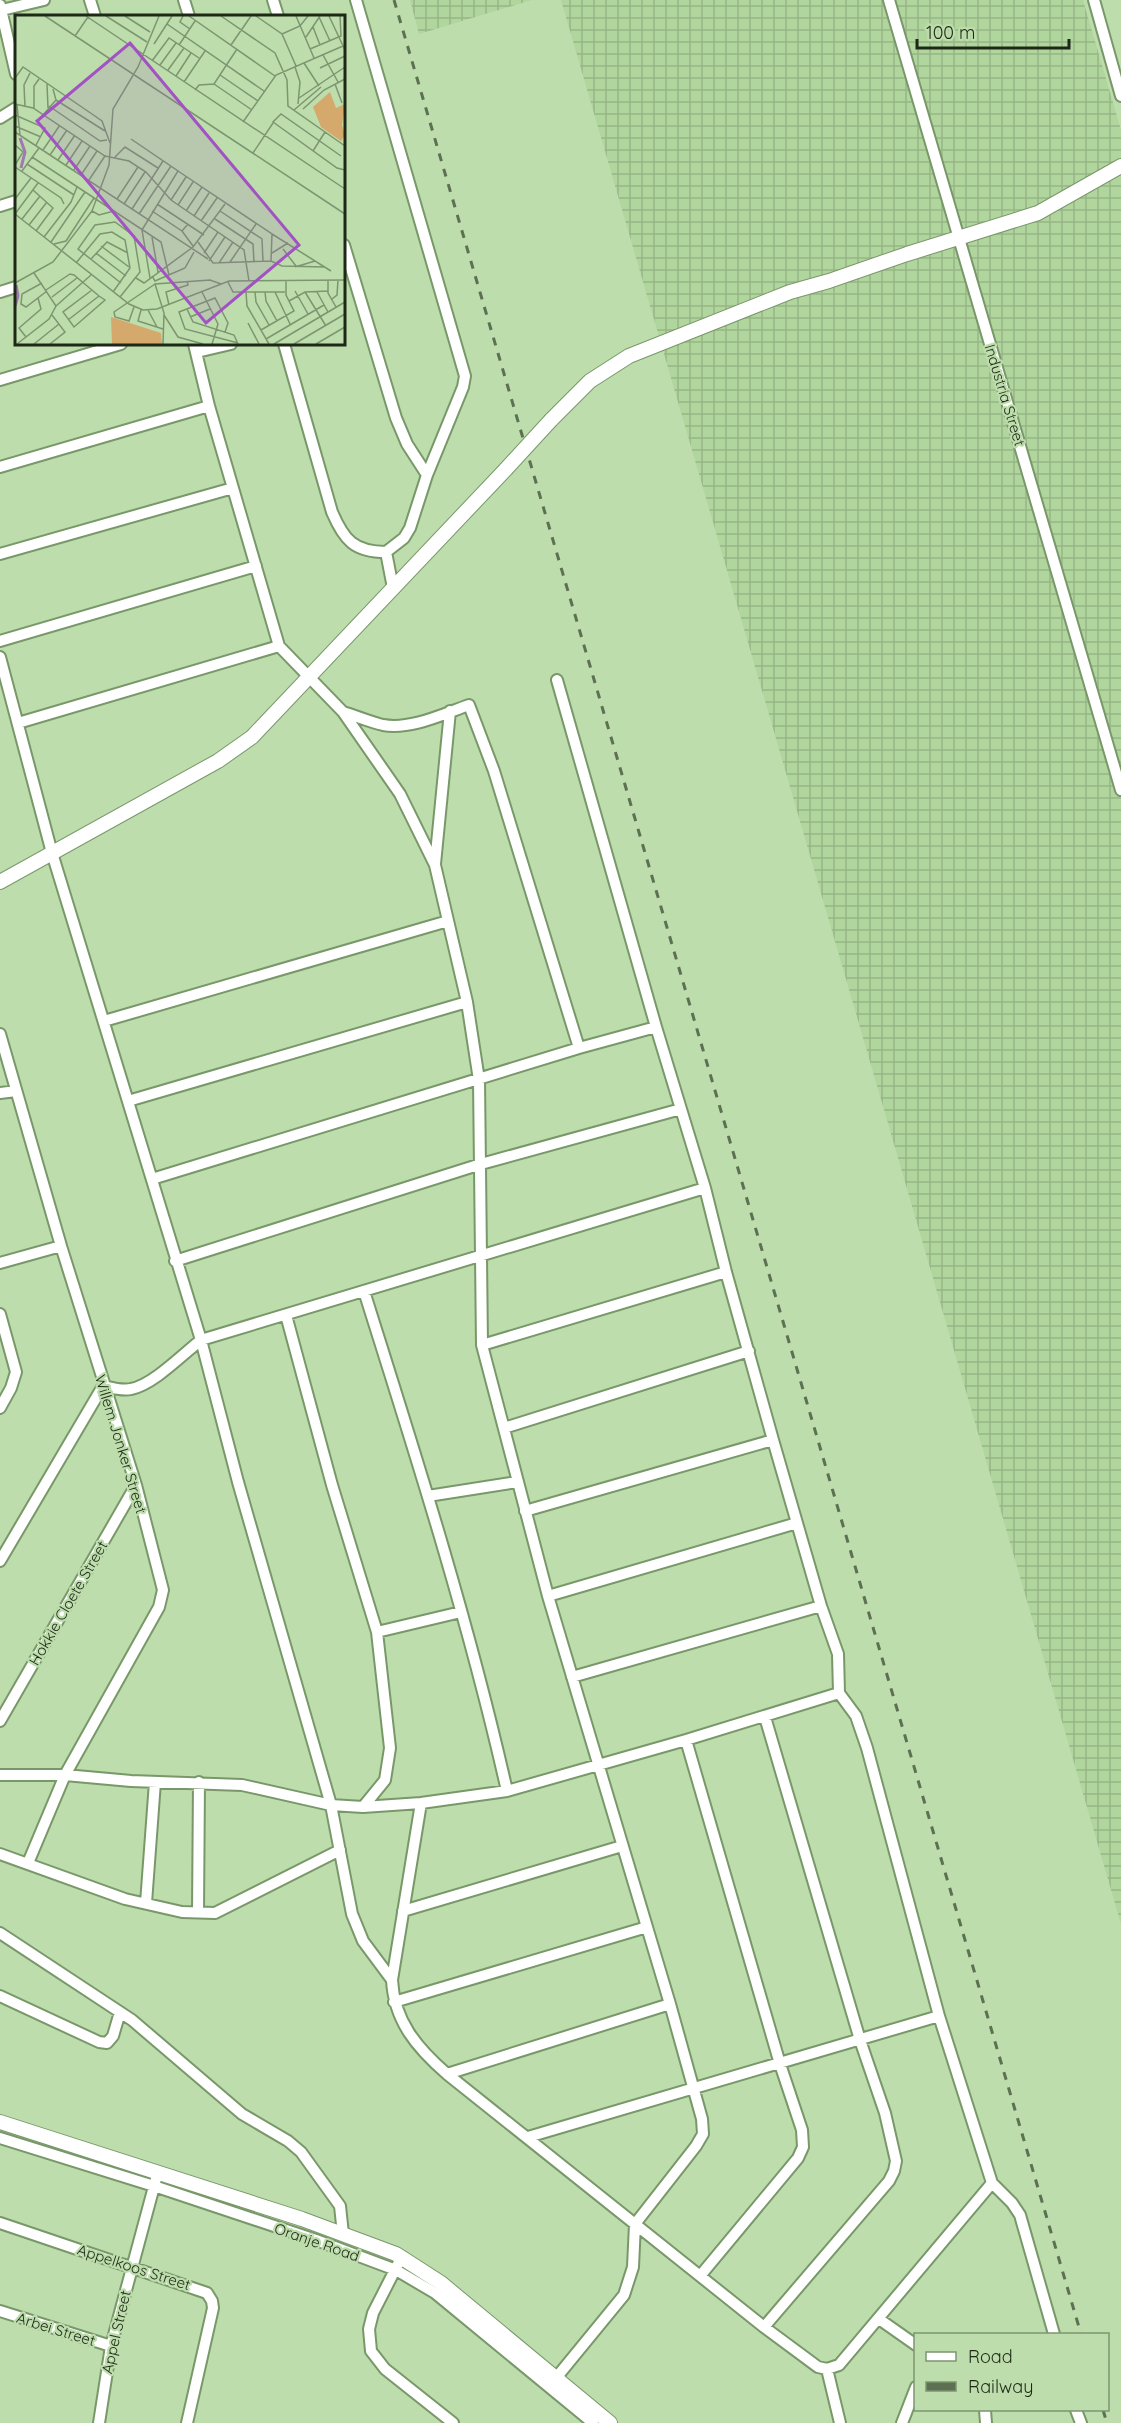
<svg xmlns="http://www.w3.org/2000/svg" width="1121" height="2423" viewBox="0 0 1121 2423" font-family="Quicksand,sans-serif">
  <style>
    .industrial { fill: url(#industrial-grid) }
    .lines { fill: none; stroke-linecap: round; stroke-linejoin: round }
    .minor-casing { stroke: #79986a; stroke-width: 14 }
    .tertiary-casing { stroke: #79986a; stroke-width: 16 }
    .minor { stroke: #fff; stroke-width: 10 }
    .tertiary { stroke: #fff; stroke-width: 14 }
    .rail { stroke: #5d7152; stroke-width: 3; stroke-dasharray: 8 8; stroke-linecap: butt }
    .tertiary-bridge-casing { stroke: #79986a; stroke-width: 16; stroke-linecap: butt }
    .tertiary-bridge { stroke: #fff; stroke-width: 14 }
    .labels { text-anchor: middle; dominant-baseline: central; stroke-width: 4.5; stroke-linejoin: round; paint-order: stroke }
    .street-label { font-size: 15px; fill: #1d2916; stroke: #bdddac }
    .inset-river { fill: none; stroke: #a078b2; stroke-width: 3 }
    .inset-road { fill: none; stroke: #7d9570; stroke-width: 1.5 }
    .view { fill: #a252c3; fill-opacity: 0.15; stroke: #a252c3; stroke-width: 3 }
    .inset-edge { fill: none; stroke: #1d2916; stroke-width: 3 }
  </style>
  <defs>
    <pattern id="industrial-grid" width="8" height="8" patternUnits="userSpaceOnUse" patternTransform="scale(1.5)"><rect width="8" height="8" fill="#b0d59d"/><path d="M0 4h8M4 0v8" fill="none" stroke="#97b786"/></pattern>
  </defs>
  <rect width="100%" height="100%" fill="#bdddac"/>
  <path class="industrial" d="M410,0H532L419,34Z
    M561,0H1083L1121,130V1924Z"/>
  <g class="lines">
    <g class="minor-casing">
      <path id="minor" d="M90,0L95,16
        M184,0L189,16
        M273,0L278,16
        M356,0L465,376L463,387L427,475L410,528L404,538L386,552L393,588
        M889,0L1121,790
        M1094,0L1121,96
        M0,5L16,74
        M2,10L44,0
        M0,118L16,108
        M0,206L16,201
        M344,245L396,418L407,444L427,475
        M0,292L16,287
        M194,344L209,406L279,646L343,712L400,794L435,865L467,1002L479,1080L482,1345L548,1596L670,2004L702,2119L703,2134L696,2146L635,2224L633,2267L624,2295L556,2378
        M284,344L332,512C344,540 354,552 386,552
        M197,352L231,344
        M0,380L121,344
        M0,467L209,406
        M0,554L233,488
        M0,641L256,566
        M0,657L52,853L201,1340L238,1482L331,1805L352,1914L363,1941L392,1980
        M343,712C356,716 370,722 383,725C411,730 443,714 469,705L494,771L579,1048
        M18,723L279,646
        M435,864L450,711
        M104,1021L448,921
        M0,1034L61,1246L136,1485L163,1590L159,1607L65,1775L28,1863
        M0,1093L16,1091
        M128,1101L467,1002
        M152,1179L579,1048L656,1027
        M175,1261L481,1164L681,1109
        M0,1263L61,1246
        M364,1291C416,1456 469,1622 507,1791
        M0,1314L16,1372L11,1388L0,1408
        M286,1315L332,1485L377,1632L461,1612
        M482,1345L726,1272
        M504,1428L749,1351
        M428,1496L517,1482
        M525,1511L773,1440
        M0,1561L103,1386C112,1388 122,1391 131,1389C153,1385 183,1354 201,1340L705,1188L656,1027L557,680
        M548,1596L797,1523
        M572,1677L821,1606
        M0,1721L136,1485
        M686,1740L780,2064L802,2130L803,2147L798,2158L700,2276
        M0,1775H65L131,1781L242,1785L331,1805L363,1807L421,1803L507,1791L686,1740L839,1693
        M421,1803L392,1980C394,2021 417,2048 447,2074L764,2327L818,2367L827,2369L839,2365L992,2183L939,2016L867,1748L856,1716L839,1693L838,1654L821,1606L773,1440L726,1272L705,1188
        M363,1807L385,1780L390,1748L377,1632
        M0,1854L125,1899L182,1912L215,1913L340,1850
        M146,1903L155,1782
        M403,1911L622,1846
        M198,1912L199,1782
        M0,1933L132,2020L242,2114L288,2141L301,2152L340,2206L343,2234
        M0,1996L99,2042L107,2043L113,2036L120,2012
        M394,2002L647,1927
        M447,2074L670,2004
        M528,2137L939,2016
        M0,2138L154,2186L316,2240L396,2270L435,2293L593,2423
        M992,2183L1012,2203L1020,2215L1054,2334
        M0,2223L207,2293L212,2301L213,2308L187,2423
        M398,2264L373,2313L369,2329L371,2351L385,2369L453,2423
        M0,2311L111,2346
        M879,2319L916,2345
        M764,2327L889,2181L894,2171L896,2161L885,2113L860,2040L765,1717
        M827,2369L840,2423
        M985,2410L986,2423
        M1076,2410L1081,2423
        M99,2423L111,2346L156,2179
        M902,2423L916,2387"/>
    </g>
    <g class="tertiary-casing">
      <path id="tertiary" d="M551,420L590,381L629,356L790,292L829,281L907,254L1038,213L1121,166
        M0,882L218,761L252,737L506,469
        M0,2122L302,2219L396,2254L441,2283L610,2423"/>
    </g>
    <use href="#minor" class="minor"/>
    <use href="#tertiary" class="tertiary"/>
    <path class="rail" d="M394,0L1081,2334
      M1103,2410L1107,2423"/>
    <g class="tertiary-bridge-casing">
      <path id="tertiary-bridge" d="M506,469L551,420"/>
    </g>
    <use href="#tertiary-bridge" class="tertiary-bridge"/>
  </g>
  <g class="labels">
    <g class="street-label">
      <text transform="translate(1005 395) rotate(73)">Industria Street</text>
      <text transform="translate(121 1444) rotate(73)">Willem Jonker Street</text>
      <text transform="translate(68 1603) rotate(-60)">Hokkie Cloete Street</text>
      <text transform="translate(317 2242) rotate(19)">Oranje Road</text>
      <text transform="translate(134 2267) rotate(18)">Appelkoos Street</text>
      <text transform="translate(56 2329) rotate(17)">Arbei Street</text>
      <text transform="translate(116 2332) rotate(-77)">Appel Street</text>
    </g>
  </g>
  <g transform="translate(15 15)">
    <rect width="330" height="330" fill="#bdddac"/>
    <path d="M96,302L146,318L147,329H97Z" fill="#d5a96b"/>
    <path d="M315,77L321,93L330,89L327,110L330,120L326,126L306,112L298,92Z" fill="#d5a96b"/>
    <path class="inset-river" d="M5,123L10,137L6,153M0,291L3,281L1,270"/>
    <path class="inset-road" d="M30,1L330,199M71,1L330,174M91,1L132,27M110,1L135,17M168,1L165,7L175,14M174,1L260,61M206,1L260,38L272,65L273,91L330,131M241,1L267,19L281,51M281,1L299,43M314,1L330,35M304,2L315,26M152,9L249,76M298,12L305,30M267,19L285,11L293,1M60,21L73,2M291,22L305,1M139,29L157,1M164,30L180,6M216,30L236,1M295,34L326,21L325,1M308,40L323,67M137,46L154,23L184,43M289,48L304,71M145,50L161,28M280,52L285,67L283,89M305,53L330,41M153,55L169,33M205,60L243,86M161,61L176,38M0,63L8,52L77,99L87,106L95,128M169,67L190,36M32,69L33,93M199,69L237,95M320,69L327,88M180,75L184,70L199,69L222,34M284,83L330,52M41,85L90,116M0,89L18,93L90,141L114,146L131,157L156,185L229,235L234,266M2,90L5,120M34,91L85,126L92,125M10,92L9,70L15,58M19,94V71L24,64M288,94L309,75L330,64M279,95L306,72M0,100L30,113L21,130M22,107L41,85L38,74M228,107L261,60L328,31M0,111L26,122M0,117L193,244M116,124L163,156L127,215L135,263M0,130L8,137L0,150M28,135L45,110M298,136L310,117M238,138L258,108M35,140L52,115M326,141L266,99L258,107L322,153L330,155M17,142L146,227L154,260M100,142L110,132L143,153M43,145L60,120M12,149L59,180M51,150L67,126M0,152L46,183L49,189M59,155L75,131M7,156L24,133M163,156L257,219L256,246M66,160L82,136M74,165L90,141M18,175L38,193L21,216M0,184L16,163M102,184L123,152M156,185L171,162M109,189L130,157M142,189L189,220M163,190L178,167M117,194L148,146M77,196L84,200L99,196M137,196L167,216L173,209M171,196L187,172M205,196L247,224L248,247M0,199L114,289L128,295L142,294L214,266L330,265M0,199L23,168M124,199L156,151M179,201L194,178M7,204L25,181M200,204L238,229L239,247M186,206L202,183M14,210L32,187M167,216L178,231M257,219L316,256M29,222L56,187L62,172M137,222L143,257M36,227L70,177M183,227L198,248L256,246L267,251L310,252M39,229L51,226L79,183M86,231L114,252M268,234L281,251M81,238L111,261M189,238L203,217M257,238L273,228M76,244L92,227L113,238M194,246L210,222M215,247L241,209M61,248L85,219L97,217L110,225L115,253L98,277M204,248L218,227M280,252L300,246M137,261L140,266L170,253L179,237M121,263L129,268L178,232L210,189M313,265V278L321,292M213,267L218,277H270M0,268L38,247L77,196L94,150L98,94L123,52L144,1M27,268L7,279L6,289L11,292L32,276M31,275L55,259L59,260L84,281L90,285L59,312L48,297L77,275M280,276L293,299M187,277L203,309L197,329M231,277L232,291L254,329M240,277L241,287L254,310M250,277L251,286L262,306M260,277L275,309M290,277L311,311M302,277L313,297M37,282L62,263M105,282L125,257L119,221L100,207L80,210L63,234L106,268M317,284L322,280L323,265M274,286L290,277L313,276M154,290L151,277L173,270L172,266M41,291L76,260M119,292L114,306L100,302L99,297L140,269M172,294L178,307L219,320L223,329M126,295L123,306L148,314M133,295L142,312M149,300L163,322L188,329M175,302L195,294M53,305L84,281M233,308L244,329M246,315L279,296L271,280V265M210,317L213,308L200,283L164,297L170,314L223,328M11,322L4,313L26,294L23,283M251,324L309,290M2,329L34,304L41,291L19,258M19,329L44,309M35,329L50,317L37,300M148,329L149,298L140,269L195,265L206,269M259,329L330,287M279,329L330,299M301,329L330,312"/>
    <path class="view" d="M115,28L284,230L191,308L22,106Z"/>
    <rect width="330" height="330" class="inset-edge"/>
  </g>
  <rect x="914" y="2333" width="195" height="78" fill="#bdddac" stroke="#7d9570" stroke-width="1.5"/>
  <rect x="926" y="2352" width="30" height="9" fill="#ffffff" stroke="#7d9570" stroke-width="1.5"/>
  <text x="968" y="2363" font-size="18" fill="#1d2916">Road</text>
  <rect x="926" y="2382" width="30" height="9" fill="#5d7152" stroke="#7d9570" stroke-width="1.5"/>
  <text x="968" y="2393" font-size="18" fill="#1d2916">Railway</text>
  <path d="M917 39v9h152v-9" fill="none" stroke="#1d2916" stroke-width="3"/>
  <text x="926" y="39" font-size="18" fill="#1d2916" stroke="#bdddac" stroke-width="4.5" paint-order="stroke">100 m</text>
</svg>
